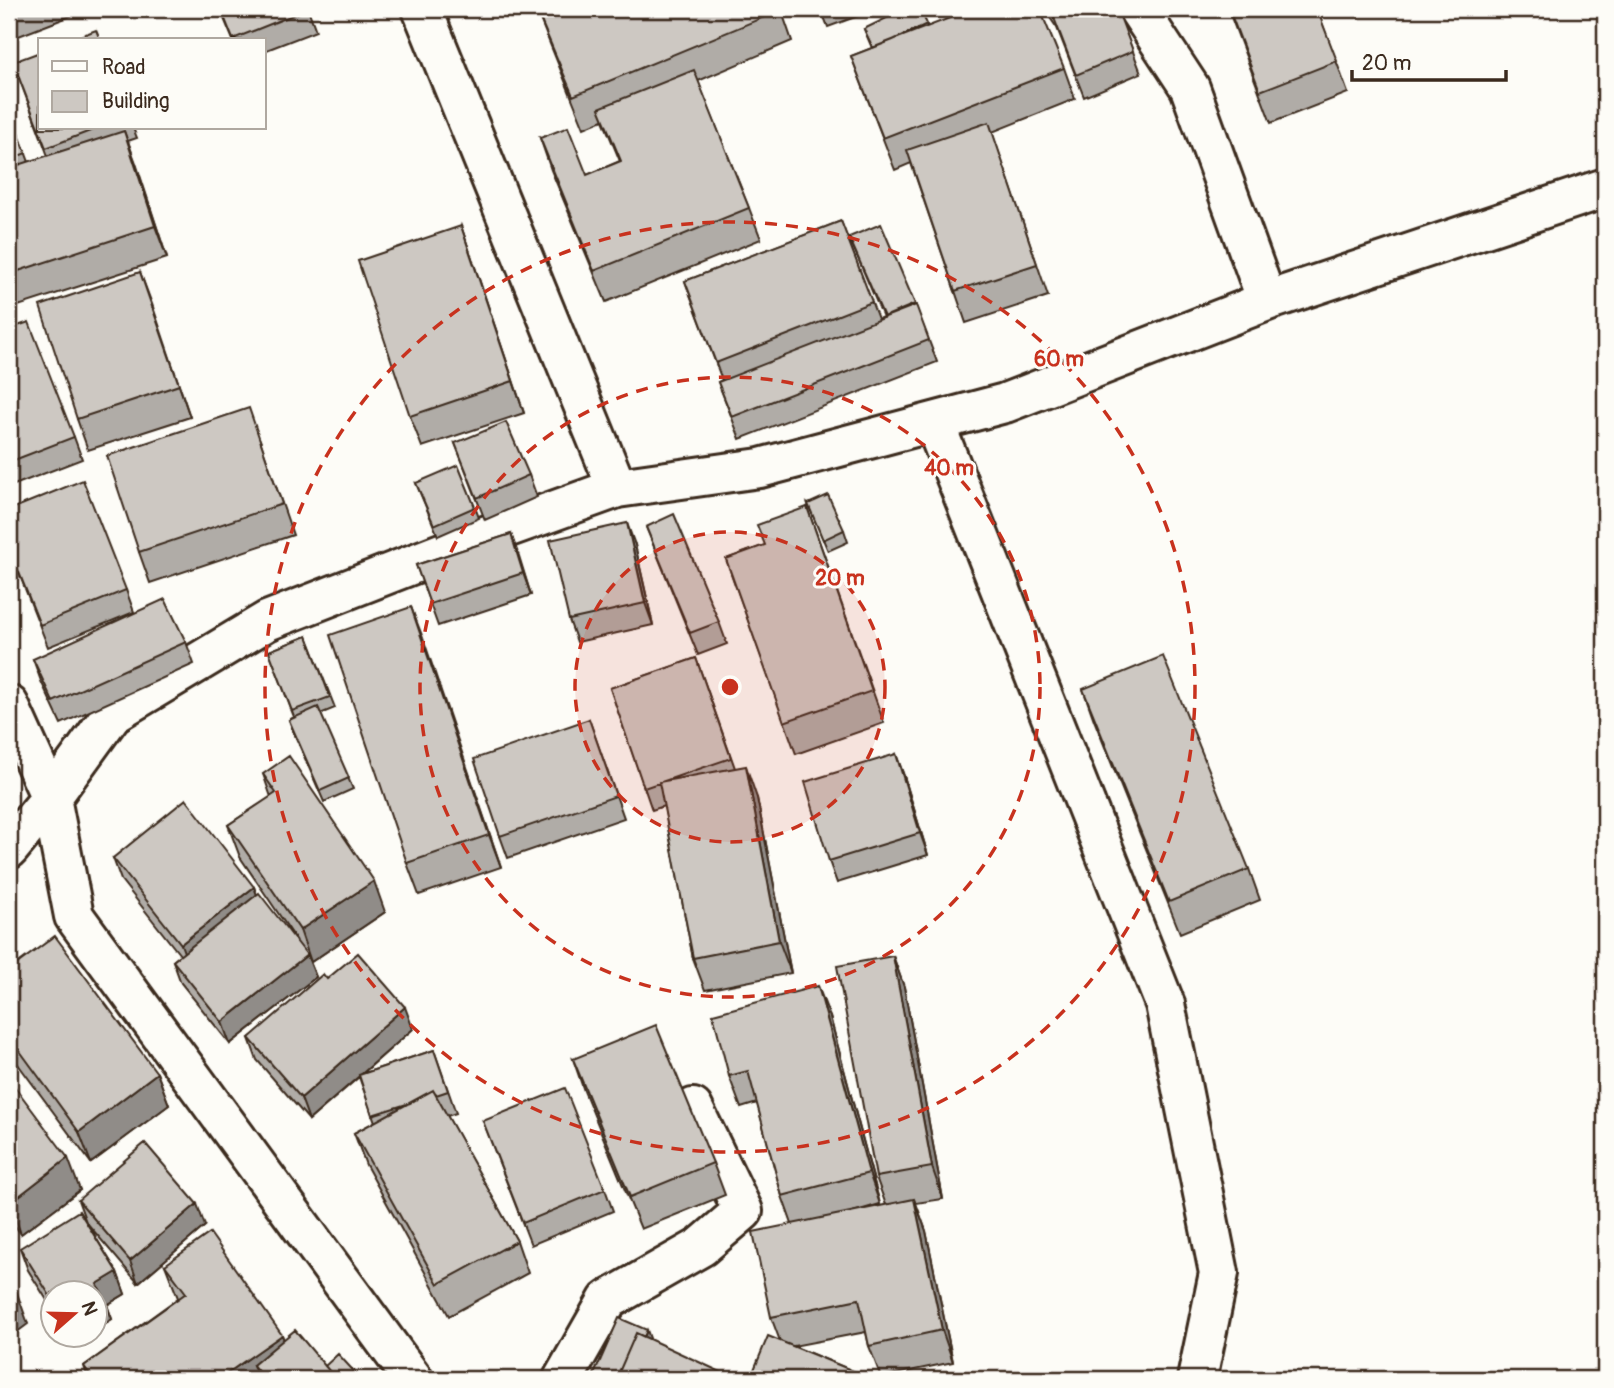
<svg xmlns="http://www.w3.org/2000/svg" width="1614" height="1388" viewBox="0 0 1614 1388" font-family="Pangolin,sans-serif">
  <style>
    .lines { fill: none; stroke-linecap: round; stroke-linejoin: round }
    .minor-casing { stroke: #3b2a1e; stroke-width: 44 }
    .minor { stroke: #fdfcf7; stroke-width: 38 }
    .wall { fill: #b0aca7; stroke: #3b2a1e; stroke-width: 2 }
    .shaded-wall { fill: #908c88; stroke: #3b2a1e; stroke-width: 2 }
    .building { fill: #cdc8c2; stroke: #3b2a1e; stroke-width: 2 }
    .ring { fill: none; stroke: #c8321e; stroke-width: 3.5; stroke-dasharray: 12 9 }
    .centre { fill: #c8321e; stroke: #fdfcf7; stroke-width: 3.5 }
    .ring-label { font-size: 21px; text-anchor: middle; font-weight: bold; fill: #c8321e; stroke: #fdfcf7; stroke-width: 6; stroke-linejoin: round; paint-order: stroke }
  </style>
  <rect width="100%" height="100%" fill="#fdfcf7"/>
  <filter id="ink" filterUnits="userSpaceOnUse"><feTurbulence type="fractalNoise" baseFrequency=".0143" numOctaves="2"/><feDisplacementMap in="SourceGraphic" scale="14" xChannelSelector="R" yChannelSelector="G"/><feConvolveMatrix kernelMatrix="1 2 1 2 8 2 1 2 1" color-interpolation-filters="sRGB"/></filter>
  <g filter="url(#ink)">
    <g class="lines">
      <g class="minor-casing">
        <path id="minor" d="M422,9L617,488
          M1138,9L1190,88L1267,301
          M934,422L1165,1004L1219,1273L1197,1379
          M9,705L51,798L74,916L413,1379
          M9,849L51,798L112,714L267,621L503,529L617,488L760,468L1005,403L1267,301L1605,188
          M563,1379L608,1300L701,1247L743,1211L693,1108"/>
      </g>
      <use href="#minor" class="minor"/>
    </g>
    <path class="wall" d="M9,9H89L11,39L9,34Z
      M220,9H308L316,31L264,51V40H233Z
      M536,9H781L792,41L698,81L749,208L761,239L606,302L551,170L540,138L587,175L620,161L603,120L584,128L548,39Z
      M821,9H877L828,27Z
      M920,9L927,26L1064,68L1075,99L992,132L1048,296L966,323L911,163L895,170L851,56L872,48L864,29Z
      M1044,9H1117L1141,73L1084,97L1057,28Z
      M1228,9H1317L1348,93L1271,123Z
      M13,62L40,128H133L137,138L128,141L167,258L9,309V108L29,162L48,156Z
      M841,221L878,319L883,317L849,237L915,304L937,362L740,439L718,382L722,380L685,281Z
      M461,226L524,413L422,447L410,416Z
      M140,272L190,417L88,450L77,419Z
      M9,329L74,437L82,459L9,487Z
      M260,440L293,535L150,583L139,552Z
      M455,443L529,475L537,497L485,520Z
      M416,483L475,507L479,518L438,536Z
      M808,504L844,530L848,542L828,551Z
      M807,507L884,723L796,754L726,559L765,545Z
      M9,510L126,590L134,612L48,647L9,548Z
      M646,527L719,622L727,644L698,655Z
      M511,534L531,595L438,626L416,565Z
      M635,545L653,625L577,642L569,620Z
      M411,607L501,867L419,895L407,863Z
      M307,636L335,708L320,714L353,789L324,802L293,731L289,720L294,717L269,651Z
      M186,642L194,664L61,724L41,681L33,659Z
      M696,658L735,768L757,798L791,973L705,990L693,958L664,806L652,810L610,688Z
      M1083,689L1249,869L1260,900L1180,933L1094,720Z
      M589,719L624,818L508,858L500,836Z
      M896,754L904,776L928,855L837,883L829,861Z
      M263,774L385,912L311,962L309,959L316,977L230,1044L181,983L173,961L180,955L121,880L113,858L254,887L257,895L297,941L240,857L228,825L271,797Z
      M893,956L904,987L943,1199L916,1203L926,1231L953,1362L881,1377L869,1346L866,1332L793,1346L868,1377L869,1379H752L751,1377L780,1341L771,1317L792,1224L782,1196L757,1103L741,1108L729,1076L830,1017L880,1204L853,1212L886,1205L876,1177Z
      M9,970L157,1073L169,1105L91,1163L9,1052Z
      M327,979L413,1029L362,1074L434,1050L456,1113L447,1116L517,1241L528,1273L449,1316L366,1165L354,1133L375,1122L359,1077L309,1120L257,1060L249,1038Z
      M573,1059L713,1163L725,1195L641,1229L584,1091Z
      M9,1079L80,1190L21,1234L9,1218Z
      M483,1121L605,1189L613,1211L531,1245Z
      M78,1200L205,1226L138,1283L87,1223L117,1272L125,1294L107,1305L112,1319L94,1330V1293H52V1308L28,1270L20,1248L86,1222Z
      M165,1265L282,1335L284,1340L325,1366L361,1379H88L84,1366L178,1298Z"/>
    <path class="shaded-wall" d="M124,131L136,163L167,258L155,226Z
      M461,226L472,258L524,413L513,381Z
      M140,272L152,304L190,417L179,385Z
      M627,523L635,545L653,625L645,603Z
      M511,534L519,556L531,595L523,573Z
      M411,607L423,638L501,867L489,835Z
      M896,754L904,776L928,855L920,833Z
      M746,766L757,798L791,973L779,941Z
      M374,881L385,912L311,962L300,930Z
      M254,887L262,909L189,966L181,944Z
      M307,955L316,977L230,1044L222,1022Z
      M893,956L904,987L943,1199L932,1167Z
      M818,986L830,1017L880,1204L869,1173Z
      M405,1007L413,1029L309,1120L301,1098Z
      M157,1073L169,1105L91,1163L79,1132Z
      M68,1158L80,1190L21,1234L10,1203Z
      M914,1199L926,1231L953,1362L942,1330Z
      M197,1204L205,1226L138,1283L130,1261Z
      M117,1272L125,1294L107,1305L112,1319L94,1330V1303L97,1284Z
      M17,1293L28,1324L9,1338V1299Z
      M647,1330L651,1341L626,1379Z
      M72,1335H86L74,1343Z
      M282,1335L293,1366L253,1365L258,1379H219Z"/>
    <path class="building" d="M9,9H24L9,15Z
      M221,9H308L233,39Z
      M536,9H781V10L573,96Z
      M905,9H920L927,24L893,40L873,48L864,29Z
      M973,9H1040L1064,68L883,138L851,56Z
      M1055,9H1117L1133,51L1076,75L1051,10Z
      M1229,9H1317L1337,61L1260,91Z
      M96,30L100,40H70Z
      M40,52V128H98L46,148L13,62Z
      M694,70L749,208L594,271L540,138L568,127L587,175L621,161L599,108Z
      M9,108L26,153L9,160Z
      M989,122L1037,264L955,291L907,150Z
      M124,131L155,226L9,274V168Z
      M841,221L872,302L716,363L685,281Z
      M881,224L915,304L884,317L849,237Z
      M461,226L513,381L410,416L358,261Z
      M140,272L179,385L77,419L40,306Z
      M916,305L929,340L732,417L718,382Z
      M29,322L74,437L9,462V329Z
      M249,408L282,504L139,552L107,456Z
      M506,422L529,475L477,498L455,443Z
      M458,465L475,507L434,525L416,483Z
      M83,480L126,590L40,625L9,547V510Z
      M828,495L844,530L823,540L808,504Z
      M807,507L872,691L784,722L726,559L765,545L757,525Z
      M674,514L719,622L690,633L646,527Z
      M627,523L645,603L569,620L550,540Z
      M511,534L523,573L430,604L416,565Z
      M165,599L186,642L53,702L33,659Z
      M411,607L489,835L407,863L330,635Z
      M307,636L330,697L292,711L269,651Z
      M1163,656L1249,869L1169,902L1083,689Z
      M696,658L731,758L644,788L610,688Z
      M318,707L349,778L320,791L289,720Z
      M589,719L616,796L500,836L474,759Z
      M896,754L920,833L829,861L805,782Z
      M289,756L374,881L300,930L228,825L276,793L263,774Z
      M746,766L779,941L693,958L659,782Z
      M186,799L254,887L181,944L113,858Z
      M259,893L307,955L222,1022L173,961Z
      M55,936L157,1073L79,1132L9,1036V970Z
      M358,953L405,1007L301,1098L249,1038L323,974L327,979Z
      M893,956L932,1167L876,1177L837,966Z
      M818,986L869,1173L782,1196L748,1071L729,1076L713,1014Z
      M656,1025L713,1163L630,1197L573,1059Z
      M434,1050L448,1091L436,1095L433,1090L410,1103L372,1115L359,1075Z
      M9,1079L68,1158L10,1203L9,1202Z
      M565,1088L605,1189L523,1223L483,1121Z
      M433,1090L517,1241L438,1284L354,1133Z
      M145,1143L197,1204L130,1261L78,1200Z
      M914,1199L942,1330L869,1346L859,1299L771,1317L753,1232Z
      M79,1211L117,1272L97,1284L104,1297L94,1303V1293H52V1299L20,1248Z
      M210,1233L282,1335L219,1379H93L84,1366L186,1293L165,1265Z
      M9,1282L17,1293L9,1299Z
      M619,1318L647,1330L644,1337L636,1333L616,1379H592Z
      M295,1330L336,1379H264L253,1365Z
      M636,1333L736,1379H616Z
      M768,1336L868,1377L867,1379H756L751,1377Z
      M338,1354L361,1379H336L325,1366Z"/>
  </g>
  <circle cx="730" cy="687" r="155" fill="#c8321e" fill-opacity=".12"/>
  <g class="ring">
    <circle cx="730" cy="687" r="155"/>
    <circle cx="730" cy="687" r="310"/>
    <circle cx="730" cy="687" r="465"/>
  </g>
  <circle cx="730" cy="687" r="10" class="centre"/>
  <g class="ring-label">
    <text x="1059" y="366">60 m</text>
    <text x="949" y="475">40 m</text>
    <text x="840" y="585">20 m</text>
  </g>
  <rect width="1614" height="1388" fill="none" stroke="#fdfcf7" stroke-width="35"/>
  <rect x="18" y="18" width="1579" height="1353" fill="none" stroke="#3b2a1e" stroke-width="2.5" filter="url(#ink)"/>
  <rect x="38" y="38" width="228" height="91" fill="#fdfcf7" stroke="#afa8a0" stroke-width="2"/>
  <rect x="52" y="61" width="35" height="10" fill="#fdfcf7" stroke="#afa8a0" stroke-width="2"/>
  <text x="102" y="74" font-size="21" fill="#3b2a1e">Road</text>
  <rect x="52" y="91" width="35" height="21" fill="#cdc8c2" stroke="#afa8a0" stroke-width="2"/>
  <text x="102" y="108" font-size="21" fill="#3b2a1e">Building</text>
  <g transform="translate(74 1314) rotate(70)"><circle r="33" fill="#fdfcf7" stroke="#afa8a0" stroke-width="2"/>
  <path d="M0-5L12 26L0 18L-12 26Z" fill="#c8321e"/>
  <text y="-10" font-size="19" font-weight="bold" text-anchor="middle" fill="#3b2a1e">N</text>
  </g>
  <path d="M1352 70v10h154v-10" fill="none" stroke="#3b2a1e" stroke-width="3.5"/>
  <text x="1362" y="70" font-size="21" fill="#3b2a1e" stroke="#fdfcf7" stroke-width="5" paint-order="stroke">20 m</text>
</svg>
